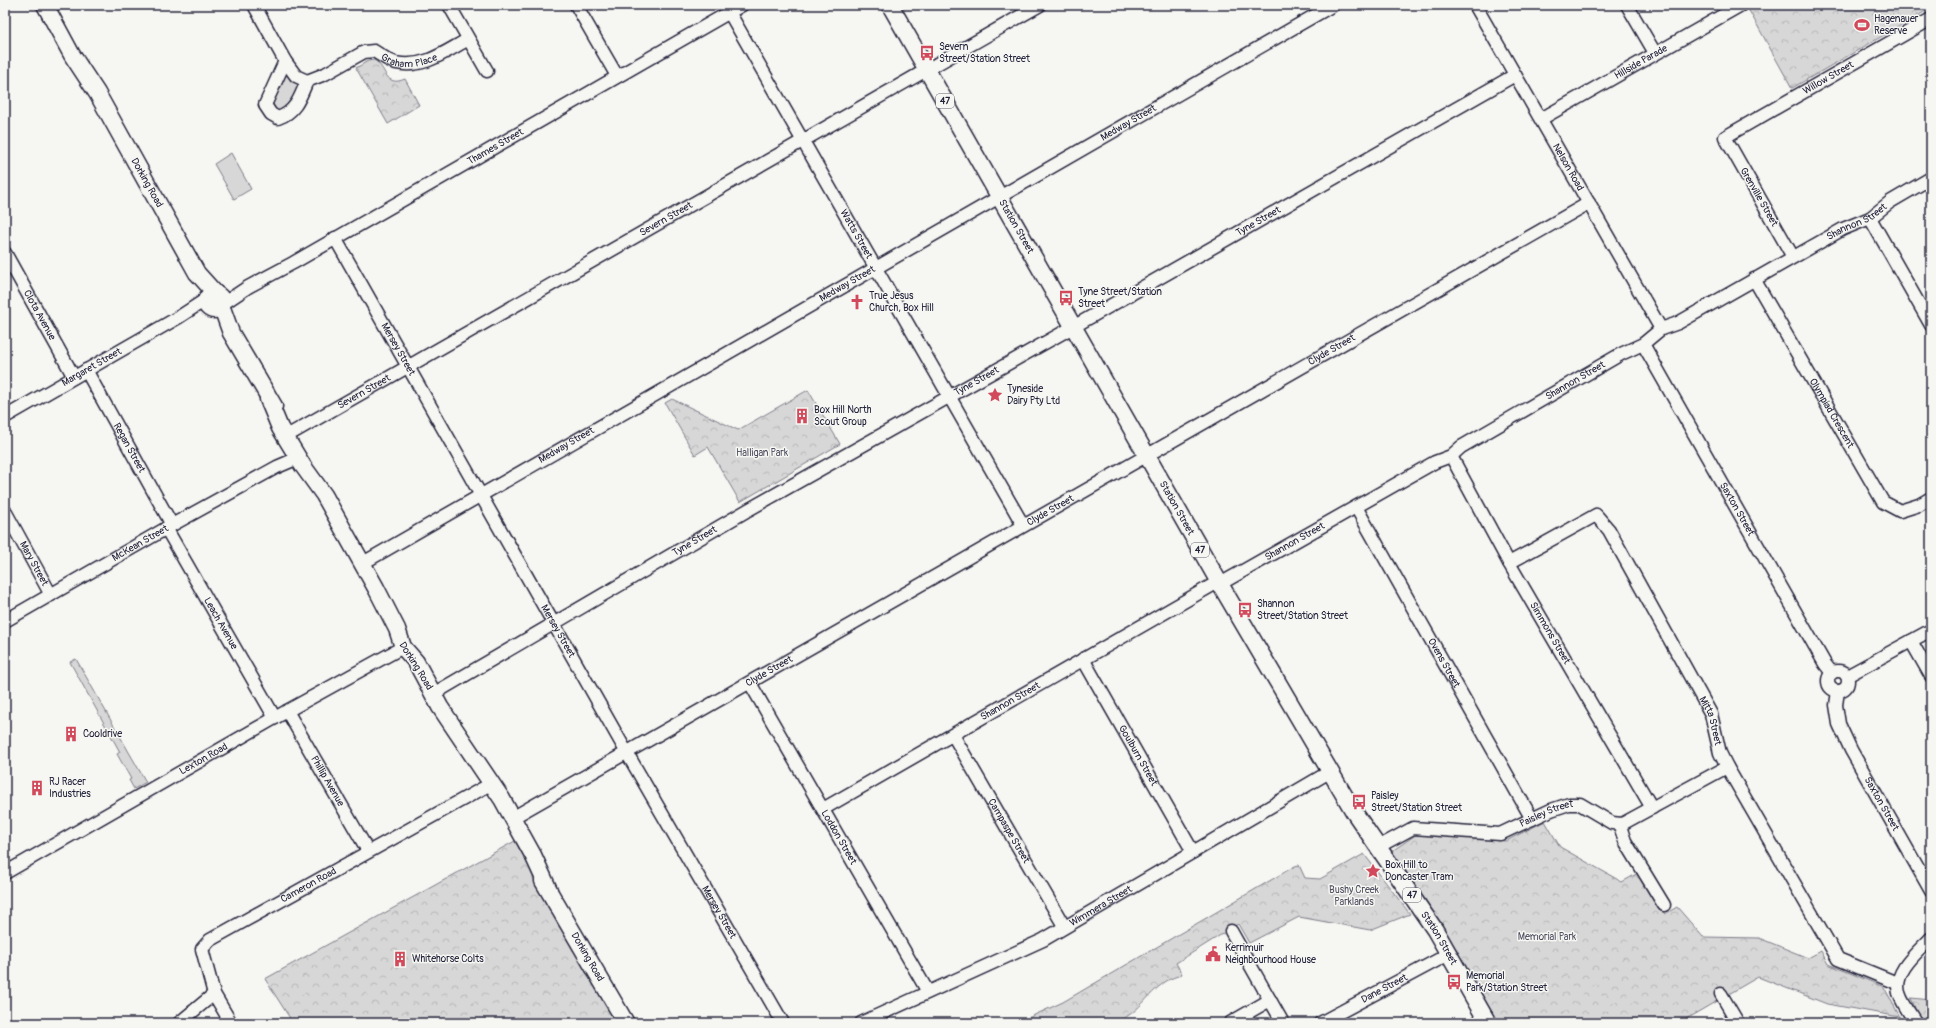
<svg xmlns="http://www.w3.org/2000/svg" width="1936" height="1028" viewBox="0 0 1936 1028" font-family="Pangolin,sans-serif">
  <style>
    .green { fill: #d7d7d7; stroke: #7c7c89 }
    .park { fill: url(#park-crowns); stroke: #7c7c89 }
    .lines { fill: none; stroke-linecap: round; stroke-linejoin: round }
    .minor-casing { stroke: #22223b; stroke-width: 15 }
    .major-casing { stroke: #22223b; stroke-width: 19 }
    .minor { stroke: #f6f6f2; stroke-width: 12 }
    .major { stroke: #f6f6f2; stroke-width: 16 }
    .labels { text-anchor: middle; dominant-baseline: central; stroke-width: 3; stroke-linejoin: round; paint-order: stroke }
    .shield { fill: #f6f6f2; stroke: #626272; stroke-width: 1 }
    .shield-label { font-size: 9px; font-weight: bold; fill: #22223b }
    .poi-label { font-size: 10px; fill: #22223b; stroke: #f6f6f2; text-anchor: start }
    .street-label { font-size: 10px; fill: #22223b; stroke: #f6f6f2 }
    .park-label { font-size: 10px; fill: #4f4f62; stroke: #f6f6f2 }
  </style>
  <defs>
    <pattern id="park-crowns" width="20" height="18" patternUnits="userSpaceOnUse"><rect width="20" height="18" fill="#d7d7d7"/><path d="M2 6a3 3 0 1 1 6 0M12 15a3 3 0 1 1 6 0" fill="none" stroke="#b8b8b9"/></pattern>
  </defs>
  <rect width="100%" height="100%" fill="#f6f6f2"/>
  <filter id="ink" filterUnits="userSpaceOnUse"><feTurbulence type="fractalNoise" baseFrequency=".025" numOctaves="2"/><feDisplacementMap in="SourceGraphic" scale="8" xChannelSelector="R" yChannelSelector="G"/><feConvolveMatrix kernelMatrix="1 2 1 2 8 2 1 2 1" color-interpolation-filters="sRGB"/></filter>
  <g filter="url(#ink)">
    <path class="green" d="M286,72L302,85L280,113L273,111V99Z
      M231,153L251,189L234,199L214,164Z
      M76,659L146,782L134,789L129,780L131,779L117,754L120,752L70,662Z"/>
    <path class="park" d="M1746,5H1931V8L1792,88Z
      M374,60C387,67 384,88 405,79L419,105L388,124L356,68L368,61Z
      M808,390L840,444L740,502L708,447L695,455L665,403L672,399L738,430Z
      M1545,821L1560,847L1622,882L1640,872L1665,914L1677,907L1703,937L1759,938L1808,958L1821,951L1828,964L1884,987L1900,1017L1827,1004L1758,977L1679,1023H1498L1441,923L1392,851L1417,834L1506,841Z
      M515,841L616,1023H293L265,979Z
      M1364,854L1410,914L1370,930L1299,917L1249,943L1238,924L1176,963L1182,974C1177,977 1170,978 1165,982C1145,996 1141,1012 1114,1023H1017L1063,1002L1295,866L1299,865L1305,878L1320,879Z
      M1911,998L1931,1000V1021L1921,1023Z"/>
    <g class="lines">
      <g class="minor-casing">
        <g id="minor">
          <path id="s1" d="M254,5L285,61L296,76L307,81L325,74L364,52L374,51C381,55 388,61 396,63C423,69 445,52 467,40"/>
          <path d="M449,5L487,71"/>
          <path d="M576,5L617,76"/>
          <path id="s2" d="M725,5L1023,525"/>
          <path id="s3" d="M1475,5L1661,329"/>
          <path d="M1627,5L1655,53"/>
          <path d="M285,61L265,105L271,114L278,118C296,112 300,97 307,81"/>
          <path id="s4" d="M1541,119L1741,5"/>
          <path d="M1870,218L1931,325"/>
          <path id="s5" d="M335,238L627,753L783,1023"/>
          <path id="s6" d="M5,253L74,377"/>
          <path id="s7" d="M1793,257L1725,137L1931,19"/>
          <path id="s8" d="M1754,279L1883,502L1900,511L1919,505L1931,498"/>
          <path id="s9" d="M221,305L248,287L293,263L742,5"/>
          <path id="s10" d="M1643,344L1825,664L1832,673"/>
          <path id="s11" d="M86,370L172,525"/>
          <path id="s12" d="M5,417L179,317L205,300"/>
          <path id="s13" d="M292,433L1040,5"/>
          <path id="s14" d="M1451,456L1509,563L1652,808"/>
          <path id="s15" d="M1356,507L1532,819"/>
          <path id="s16" d="M5,511L51,595"/>
          <path id="s17" d="M166,528L275,718"/>
          <path id="s18" d="M363,563C685,375 1010,192 1333,5"/>
          <path id="s19" d="M1509,563L1596,515L1609,530L1711,714L1720,753L1727,767L1838,959L1897,983"/>
          <path id="s20" d="M1220,584L1435,462L1451,456L1461,447L1621,354L1643,344L1661,329L1678,323L1843,229L1870,218L1890,202L1931,178"/>
          <path id="s21" d="M5,621L172,525L277,467L298,458"/>
          <path d="M1911,641L1931,676"/>
          <path id="s22" d="M1083,659L1193,852"/>
          <circle cx="1838" cy="681" r="10"/>
          <path d="M1847,676L1931,630"/>
          <path id="s23" d="M750,683L928,992"/>
          <path id="s24" d="M440,690L748,510L1073,327L1515,75"/>
          <path id="s25" d="M1838,691L1836,705L1839,724L1851,750L1931,891"/>
          <path id="s26" d="M287,711L368,851"/>
          <path id="s27" d="M953,735L1064,926"/>
          <path id="s28" d="M823,809L1218,582"/>
          <path id="s29" d="M512,818L1589,203"/>
          <path d="M1622,824L1621,829L1625,841L1664,905"/>
          <path id="s30" d="M1378,847L1413,828L1500,834L1551,810L1569,804H1580L1612,823L1622,824L1727,767"/>
          <path id="s31" d="M5,873L287,711L403,647"/>
          <path d="M1231,931L1283,1023"/>
          <path d="M1721,994L1738,1023"/>
          <path d="M179,1023L214,994"/>
          <path id="s32" d="M231,1023L214,994L202,949L210,940L487,786"/>
          <path id="s33" d="M861,1023L1043,940L1331,771"/>
          <path d="M1230,1023L1270,1000"/>
          <path id="s34" d="M1320,1023L1449,954"/>
          <path d="M1916,1023C1910,1014 1902,1003 1899,993C1893,971 1918,952 1931,938"/>
        </g>
      </g>
      <g class="major-casing">
        <g id="major">
          <path id="s35" d="M45,5L72,55L97,93L197,273L216,294"/>
          <path id="s36" d="M890,5L1220,584L1354,812L1435,930L1488,1023"/>
          <circle cx="214" cy="302" r="8"/>
          <path d="M221,305L231,333L274,406"/>
          <path d="M268,399L280,428L303,466L324,495L376,588L397,629L403,647L416,662L440,707L502,799L533,855L549,890"/>
          <path id="s37" d="M543,881L626,1023"/>
        </g>
      </g>
      <use href="#minor" class="minor"/>
      <use href="#major" class="major"/>
    </g>
  </g>
  <defs>
    <g id="stadium-bare" transform="scale(1.2)"><path d="M0-5a6.5 5 0 1 0 0 10a6.5 5 0 1 0 0-10ZM-3.5-1.8h7v3.6h-7Z" fill="#d1495b" stroke="#f6f6f2" stroke-width="2.5" paint-order="stroke"/></g>
    <g id="bus-bare" transform="scale(1.2)"><path d="M-5-6H5V4H4V6H2V4H-2V6H-4V4H-5ZM-3.5-4V0h7V-4ZM-3.5 1.2v1.5H-2V1.2ZM2 1.2v1.5H3.5V1.2Z" fill="#d1495b" stroke="#f6f6f2" stroke-width="2.5" paint-order="stroke"/></g>
    <g id="church-bare" transform="scale(1.2)"><path d="M-1.2-6h2.4v3.5h3.3v2.4h-3.3V6h-2.4V-.1h-3.3v-2.4h3.3Z" fill="#d1495b" stroke="#f6f6f2" stroke-width="2.5" paint-order="stroke"/></g>
    <g id="sight-bare" transform="scale(1.2)"><path d="M0-6L1.8-2.2L6-1.7L2.9 1.2L3.7 5.4L0 3.3L-3.7 5.4L-2.9 1.2L-6-1.7L-1.8-2.2Z" fill="#d1495b" stroke="#f6f6f2" stroke-width="2.5" paint-order="stroke"/></g>
    <g id="building-bare" transform="scale(1.2)"><path d="M-4-6H4V6H1V3H-1V6H-4ZM-2.5-4.3h1.7v1.8h-1.7ZM.8-4.3h1.7v1.8H.8ZM-2.5-1h1.7V.8h-1.7ZM.8-1h1.7V.8H.8Z" fill="#d1495b" stroke="#f6f6f2" stroke-width="2.5" paint-order="stroke"/></g>
    <g id="civic-bare" transform="scale(1.2)"><path d="M-.6-6.5H3V-4.5H.6V-3L4-1V1h2V6H-6V1h2V-1L-.6-3ZM-1.2 2.5V6h2.4V2.5Z" fill="#d1495b" stroke="#f6f6f2" stroke-width="2.5" paint-order="stroke"/></g>
  </defs>
  <g fill-rule="evenodd">
    <use href="#stadium-bare" x="1862" y="25"/>
    <use href="#bus-bare" x="927" y="53"/>
    <use href="#bus-bare" x="1066" y="298"/>
    <use href="#church-bare" x="857" y="302"/>
    <use href="#sight-bare" x="995" y="395"/>
    <use href="#building-bare" x="802" y="416"/>
    <use href="#bus-bare" x="1245" y="610"/>
    <use href="#building-bare" x="71" y="734"/>
    <use href="#building-bare" x="37" y="788"/>
    <use href="#bus-bare" x="1359" y="802"/>
    <use href="#sight-bare" x="1373" y="871"/>
    <use href="#civic-bare" x="1213" y="954"/>
    <use href="#building-bare" x="400" y="959"/>
    <use href="#bus-bare" x="1454" y="982"/>
  </g>
  <g class="labels">
    <g class="shield">
      <rect x="936" y="94" width="18" height="14" rx="3"/>
      <rect x="1191" y="543" width="18" height="14" rx="3"/>
      <rect x="1403" y="888" width="18" height="14" rx="3"/>
    </g>
    <g class="shield-label">
      <text x="945" y="101">47</text>
      <text x="1200" y="550">47</text>
      <text x="1412" y="895">47</text>
    </g>
    <g class="poi-label">
      <text x="1874" y="19">Hagenauer<tspan x="1874" dy="12">Reserve</tspan></text>
      <text x="939" y="47">Severn<tspan x="939" dy="12">Street/Station Street</tspan></text>
      <text x="1078" y="292">Tyne Street/Station<tspan x="1078" dy="12">Street</tspan></text>
      <text x="869" y="296">True Jesus<tspan x="869" dy="12">Church, Box Hill</tspan></text>
      <text x="1007" y="389">Tyneside<tspan x="1007" dy="12">Dairy Pty Ltd</tspan></text>
      <text x="814" y="410">Box Hill North<tspan x="814" dy="12">Scout Group</tspan></text>
      <text x="1257" y="604">Shannon<tspan x="1257" dy="12">Street/Station Street</tspan></text>
      <text x="83" y="734">Cooldrive</text>
      <text x="49" y="782">RJ Racer<tspan x="49" dy="12">Industries</tspan></text>
      <text x="1371" y="796">Paisley<tspan x="1371" dy="12">Street/Station Street</tspan></text>
      <text x="1385" y="865">Box Hill to<tspan x="1385" dy="12">Doncaster Tram</tspan></text>
      <text x="1225" y="948">Kerrimuir<tspan x="1225" dy="12">Neighbourhood House</tspan></text>
      <text x="412" y="959">Whitehorse Colts</text>
      <text x="1466" y="976">Memorial<tspan x="1466" dy="12">Park/Station Street</tspan></text>
    </g>
    <g class="street-label">
      <text stroke="none"><textPath href="#s1" startOffset="207">Graham Place</textPath></text>
      <text stroke="none"><textPath href="#s4" startOffset="115">Hillside Parade</textPath></text>
      <text stroke="none"><textPath href="#s7" startOffset="257">Willow Street</textPath></text>
      <text stroke="none"><textPath href="#s18" startOffset="883">Medway Street</textPath></text>
      <text stroke="none"><textPath href="#s9" startOffset="317">Thames Street</textPath></text>
      <text stroke="none"><textPath href="#s3" startOffset="187">Nelson Road</textPath></text>
      <text stroke="none"><textPath href="#s35" startOffset="205">Dorking Road</textPath></text>
      <text transform="translate(1759 197) rotate(60)">Grenville Street</text>
      <text stroke="none"><textPath href="#s13" startOffset="431">Severn Street</textPath></text>
      <text stroke="none"><textPath href="#s24" startOffset="943">Tyne Street</textPath></text>
      <text stroke="none"><textPath href="#s20" startOffset="734">Shannon Street</textPath></text>
      <text stroke="none"><textPath href="#s36" startOffset="255">Station Street</textPath></text>
      <text stroke="none"><textPath href="#s2" startOffset="264">Watts Street</textPath></text>
      <text stroke="none"><textPath href="#s18" startOffset="559">Medway Street</textPath></text>
      <text stroke="none"><textPath href="#s6" startOffset="71">Clota Avenue</textPath></text>
      <text stroke="none"><textPath href="#s5" startOffset="128">Mersey Street</textPath></text>
      <text stroke="none"><textPath href="#s29" startOffset="944">Clyde Street</textPath></text>
      <text stroke="none"><textPath href="#s12" startOffset="100">Margaret Street</textPath></text>
      <text stroke="none"><textPath href="#s24" startOffset="619">Tyne Street</textPath></text>
      <text stroke="none"><textPath href="#s20" startOffset="410">Shannon Street</textPath></text>
      <text stroke="none"><textPath href="#s13" startOffset="83">Severn Street</textPath></text>
      <text stroke="none"><textPath href="#s8" startOffset="155">Olympiad Crescent</textPath></text>
      <text stroke="none"><textPath href="#s18" startOffset="235">Medway Street</textPath></text>
      <text stroke="none"><textPath href="#s11" startOffset="89">Regan Street</textPath></text>
      <text stroke="none"><textPath href="#s36" startOffset="579">Station Street</textPath></text>
      <text stroke="none"><textPath href="#s10" startOffset="190">Saxton Street</textPath></text>
      <text stroke="none"><textPath href="#s29" startOffset="620">Clyde Street</textPath></text>
      <text stroke="none"><textPath href="#s24" startOffset="295">Tyne Street</textPath></text>
      <text stroke="none"><textPath href="#s20" startOffset="86">Shannon Street</textPath></text>
      <text stroke="none"><textPath href="#s21" startOffset="156">McKean Street</textPath></text>
      <text stroke="none"><textPath href="#s16" startOffset="60">Mary Street</textPath></text>
      <text stroke="none"><textPath href="#s17" startOffset="110">Leach Avenue</textPath></text>
      <text stroke="none"><textPath href="#s5" startOffset="452">Mersey Street</textPath></text>
      <text stroke="none"><textPath href="#s14" startOffset="203">Simmons Street</textPath></text>
      <text stroke="none"><textPath href="#s15" startOffset="179">Ovens Street</textPath></text>
      <text transform="translate(416 666) rotate(58)">Dorking Road</text>
      <text stroke="none"><textPath href="#s29" startOffset="296">Clyde Street</textPath></text>
      <text stroke="none"><textPath href="#s28" startOffset="216">Shannon Street</textPath></text>
      <text stroke="none"><textPath href="#s19" startOffset="336">Mitta Street</textPath></text>
      <text stroke="none"><textPath href="#s22" startOffset="111">Goulburn Street</textPath></text>
      <text stroke="none"><textPath href="#s31" startOffset="229">Lexton Road</textPath></text>
      <text stroke="none"><textPath href="#s26" startOffset="81">Phillip Avenue</textPath></text>
      <text stroke="none"><textPath href="#s25" startOffset="124">Saxton Street</textPath></text>
      <text stroke="none"><textPath href="#s30" startOffset="178">Paisley Street</textPath></text>
      <text stroke="none"><textPath href="#s27" startOffset="111">Campaspe Street</textPath></text>
      <text stroke="none"><textPath href="#s23" startOffset="178">Loddon Street</textPath></text>
      <text stroke="none"><textPath href="#s32" startOffset="205">Cameron Road</textPath></text>
      <text stroke="none"><textPath href="#s33" startOffset="267">Wimmera Street</textPath></text>
      <text stroke="none"><textPath href="#s5" startOffset="776">Mersey Street</textPath></text>
      <text stroke="none"><textPath href="#s36" startOffset="1083">Station Street</textPath></text>
      <text stroke="none"><textPath href="#s37" startOffset="88">Dorking Road</textPath></text>
      <text stroke="none"><textPath href="#s34" startOffset="73">Dane Street</textPath></text>
    </g>
    <g class="park-label">
      <text x="762" y="453">Halligan Park</text>
      <text x="1354" y="890">Bushy Creek<tspan x="1354" dy="12">Parklands</tspan></text>
      <text x="1547" y="937">Memorial Park</text>
    </g>
  </g>
  <rect width="1936" height="1028" fill="none" stroke="#f6f6f2" stroke-width="20"/>
  <rect x="10" y="10" width="1916" height="1008" fill="none" stroke="#22223b" stroke-width="1.5" filter="url(#ink)"/>
</svg>
